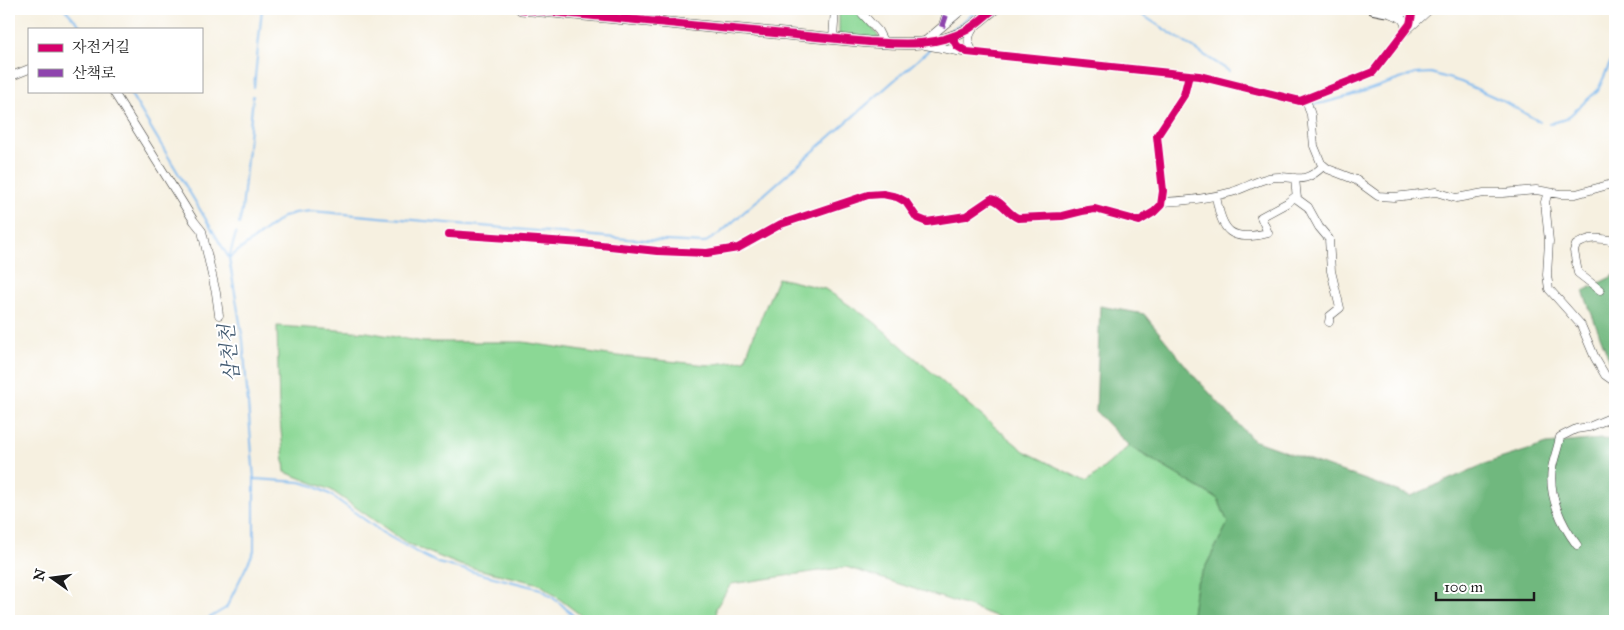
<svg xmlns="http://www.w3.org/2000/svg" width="1624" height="630" viewBox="0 0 1624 630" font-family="'IM FELL Great Primer','Noto Serif KR',serif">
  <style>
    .green { fill: #8bd895; stroke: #547a58 }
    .forest { fill: #70b87e; stroke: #466a4d }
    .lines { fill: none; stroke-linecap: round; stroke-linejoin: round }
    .stream { stroke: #7cb8ee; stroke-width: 2 }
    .minor-casing { stroke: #3d3c39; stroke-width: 9 }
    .tertiary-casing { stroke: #3d3c39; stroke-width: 12 }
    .minor { stroke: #fff; stroke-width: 8 }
    .tertiary { stroke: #fff; stroke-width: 10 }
    .quiet { stroke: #8e44ad; stroke-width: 6; stroke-dasharray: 12 6; stroke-linecap: butt }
    .cycleway-casing { stroke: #fff; stroke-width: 11 }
    .cycleway { stroke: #d6006c; stroke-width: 8 }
    .labels { text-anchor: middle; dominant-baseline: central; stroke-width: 4; stroke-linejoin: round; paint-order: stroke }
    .water-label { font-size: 20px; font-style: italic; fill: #425a70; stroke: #fff }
  </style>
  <rect width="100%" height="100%" fill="#fff"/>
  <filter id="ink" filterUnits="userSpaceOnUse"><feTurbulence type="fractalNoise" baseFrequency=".02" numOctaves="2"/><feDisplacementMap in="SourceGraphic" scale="10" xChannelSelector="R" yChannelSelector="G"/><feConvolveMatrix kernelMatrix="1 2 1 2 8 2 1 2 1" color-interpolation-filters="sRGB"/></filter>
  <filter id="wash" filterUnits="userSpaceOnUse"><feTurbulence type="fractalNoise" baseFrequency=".0096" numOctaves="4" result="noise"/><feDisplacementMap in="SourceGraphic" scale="20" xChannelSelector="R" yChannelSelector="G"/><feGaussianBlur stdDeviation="1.12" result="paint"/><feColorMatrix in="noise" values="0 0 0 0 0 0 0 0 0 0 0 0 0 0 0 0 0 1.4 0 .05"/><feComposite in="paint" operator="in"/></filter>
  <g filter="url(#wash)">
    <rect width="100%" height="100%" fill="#f6f0e0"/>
    <path class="green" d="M839,9H855L875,31L880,40L839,35Z
      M778,278L825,289L873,321L977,412L1024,451L1087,482L1129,446L1218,499L1228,523L1196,585L1191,621H1009L968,606L846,567L731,584L716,608L717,621H586L579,614L540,584L460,565L408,544L331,490L285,472L279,410L277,326L367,332L423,342H523L608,355L708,365L745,360L755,332Z"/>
    <path class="forest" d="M1615,275V375L1583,291Z
      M1100,306L1144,314L1195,377L1253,440L1411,496L1487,463L1547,444L1601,439L1615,440V621H1191L1196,585L1228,523L1218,499L1129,446L1096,412Z"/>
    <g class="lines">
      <path class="stream" d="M65,9L83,29
        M1133,9L1229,71
        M949,32L979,9
        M254,87L262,9
        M129,91L229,258L243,340L254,479V551L226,608L204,621
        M1313,104L1323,103L1350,96L1415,74L1431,73L1461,82L1501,100L1540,122
        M1549,124L1566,119L1598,90L1612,59L1615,58
        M239,224L242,211L253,96
        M229,258L283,217L294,213L311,211L628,239L704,243L719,234L930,49
        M229,258L236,233
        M255,479L300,482L314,486L331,495L383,533L418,553L438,563L541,589L561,604L579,621"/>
    </g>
  </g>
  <g filter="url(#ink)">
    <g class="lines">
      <g class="minor-casing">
        <path id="minor" d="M858,9L878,31L884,43
          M1391,14C1401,17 1407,20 1405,32L1430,9
          M943,25L948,9
          M952,37L957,46L967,52L1199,76L1300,101L1373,72L1410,24L1413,10
          M833,38L835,9
          M924,42L963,9
          M925,45L963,52
          M974,53C966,43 968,35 975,26
          M9,77L29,69
          M113,91L194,221L202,231L216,293L219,315
          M1306,99L1311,115L1314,146L1321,163L1328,169L1356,180L1378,196L1394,197L1436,192L1456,198L1484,193H1503L1536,190L1560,194H1576L1608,185L1615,186
          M1295,178L1297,199L1308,207L1319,227L1329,239L1331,271L1340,308L1330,316L1329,322
          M1548,192L1545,202L1549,241L1547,275L1549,289L1581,325L1595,358L1605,375L1615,382
          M1216,196C1222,232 1230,242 1268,233L1261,217L1287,203L1296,196
          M1163,202C1186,201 1210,198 1232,192C1245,188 1256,181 1269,178C1293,173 1301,188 1323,166
          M449,234L582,243L657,251L707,253L738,248L781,224L868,195L883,194L897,197L906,202L917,218L927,222L966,216L991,199C1003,201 1007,214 1018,218L1062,216L1082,211L1095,209L1139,221L1154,212L1161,205L1163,191L1157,136L1184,95L1189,75
          M1600,290L1578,273L1574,251L1576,245C1590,236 1600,238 1615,241
          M1577,545C1561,524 1548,495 1552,468C1554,458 1558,448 1560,437L1576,429L1589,427L1615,416"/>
      </g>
      <g class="tertiary-casing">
        <path id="tertiary" d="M521,9L869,42C902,44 936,47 967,30C977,24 985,16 994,9
          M1373,9C1388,13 1402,13 1417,9"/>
      </g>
      <use href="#minor" class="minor"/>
      <use href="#tertiary" class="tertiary"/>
      <path class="quiet" d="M942,27L948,9"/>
      <g class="cycleway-casing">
        <path id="cycleway" d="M521,9L869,42C902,44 936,47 967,30C977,24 985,16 994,9
          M952,37L957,46L967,52L1199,76L1300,101L1373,72L1410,24L1413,10
          M449,234L582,243L657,251L707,253L738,248L781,224L868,195L883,194L897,197L906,202L917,218L927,222L966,216L991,199C1003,201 1007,214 1018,218L1062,216L1082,211L1095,209L1139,221L1154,212L1161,205L1163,191L1157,136L1184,95L1189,75"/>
      </g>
      <use href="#cycleway" class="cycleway"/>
    </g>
  </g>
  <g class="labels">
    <g class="water-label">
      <text transform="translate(229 353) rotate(-96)">삼천천</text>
    </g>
  </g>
  <rect width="1624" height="630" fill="none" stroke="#fff" stroke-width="30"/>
  <rect x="28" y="28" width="175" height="65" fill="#ffffff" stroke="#a4a4a4"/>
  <rect x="38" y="44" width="25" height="8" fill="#d6006c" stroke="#a4a4a4"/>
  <text x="72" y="52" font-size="15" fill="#1c1c1c">자전거길</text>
  <rect x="38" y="69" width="25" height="8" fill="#8e44ad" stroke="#a4a4a4"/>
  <text x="72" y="78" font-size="15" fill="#1c1c1c">산책로</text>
  <g transform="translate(52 578) rotate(284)" stroke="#ffffff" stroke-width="4" paint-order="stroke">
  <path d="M0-4L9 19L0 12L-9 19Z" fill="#1c1c1c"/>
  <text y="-8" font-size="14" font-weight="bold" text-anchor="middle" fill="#1c1c1c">N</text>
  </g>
  <path d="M1436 592v8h98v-8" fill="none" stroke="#1c1c1c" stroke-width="2.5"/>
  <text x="1444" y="592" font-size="15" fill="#1c1c1c" stroke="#ffffff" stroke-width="4" paint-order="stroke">100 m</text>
</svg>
